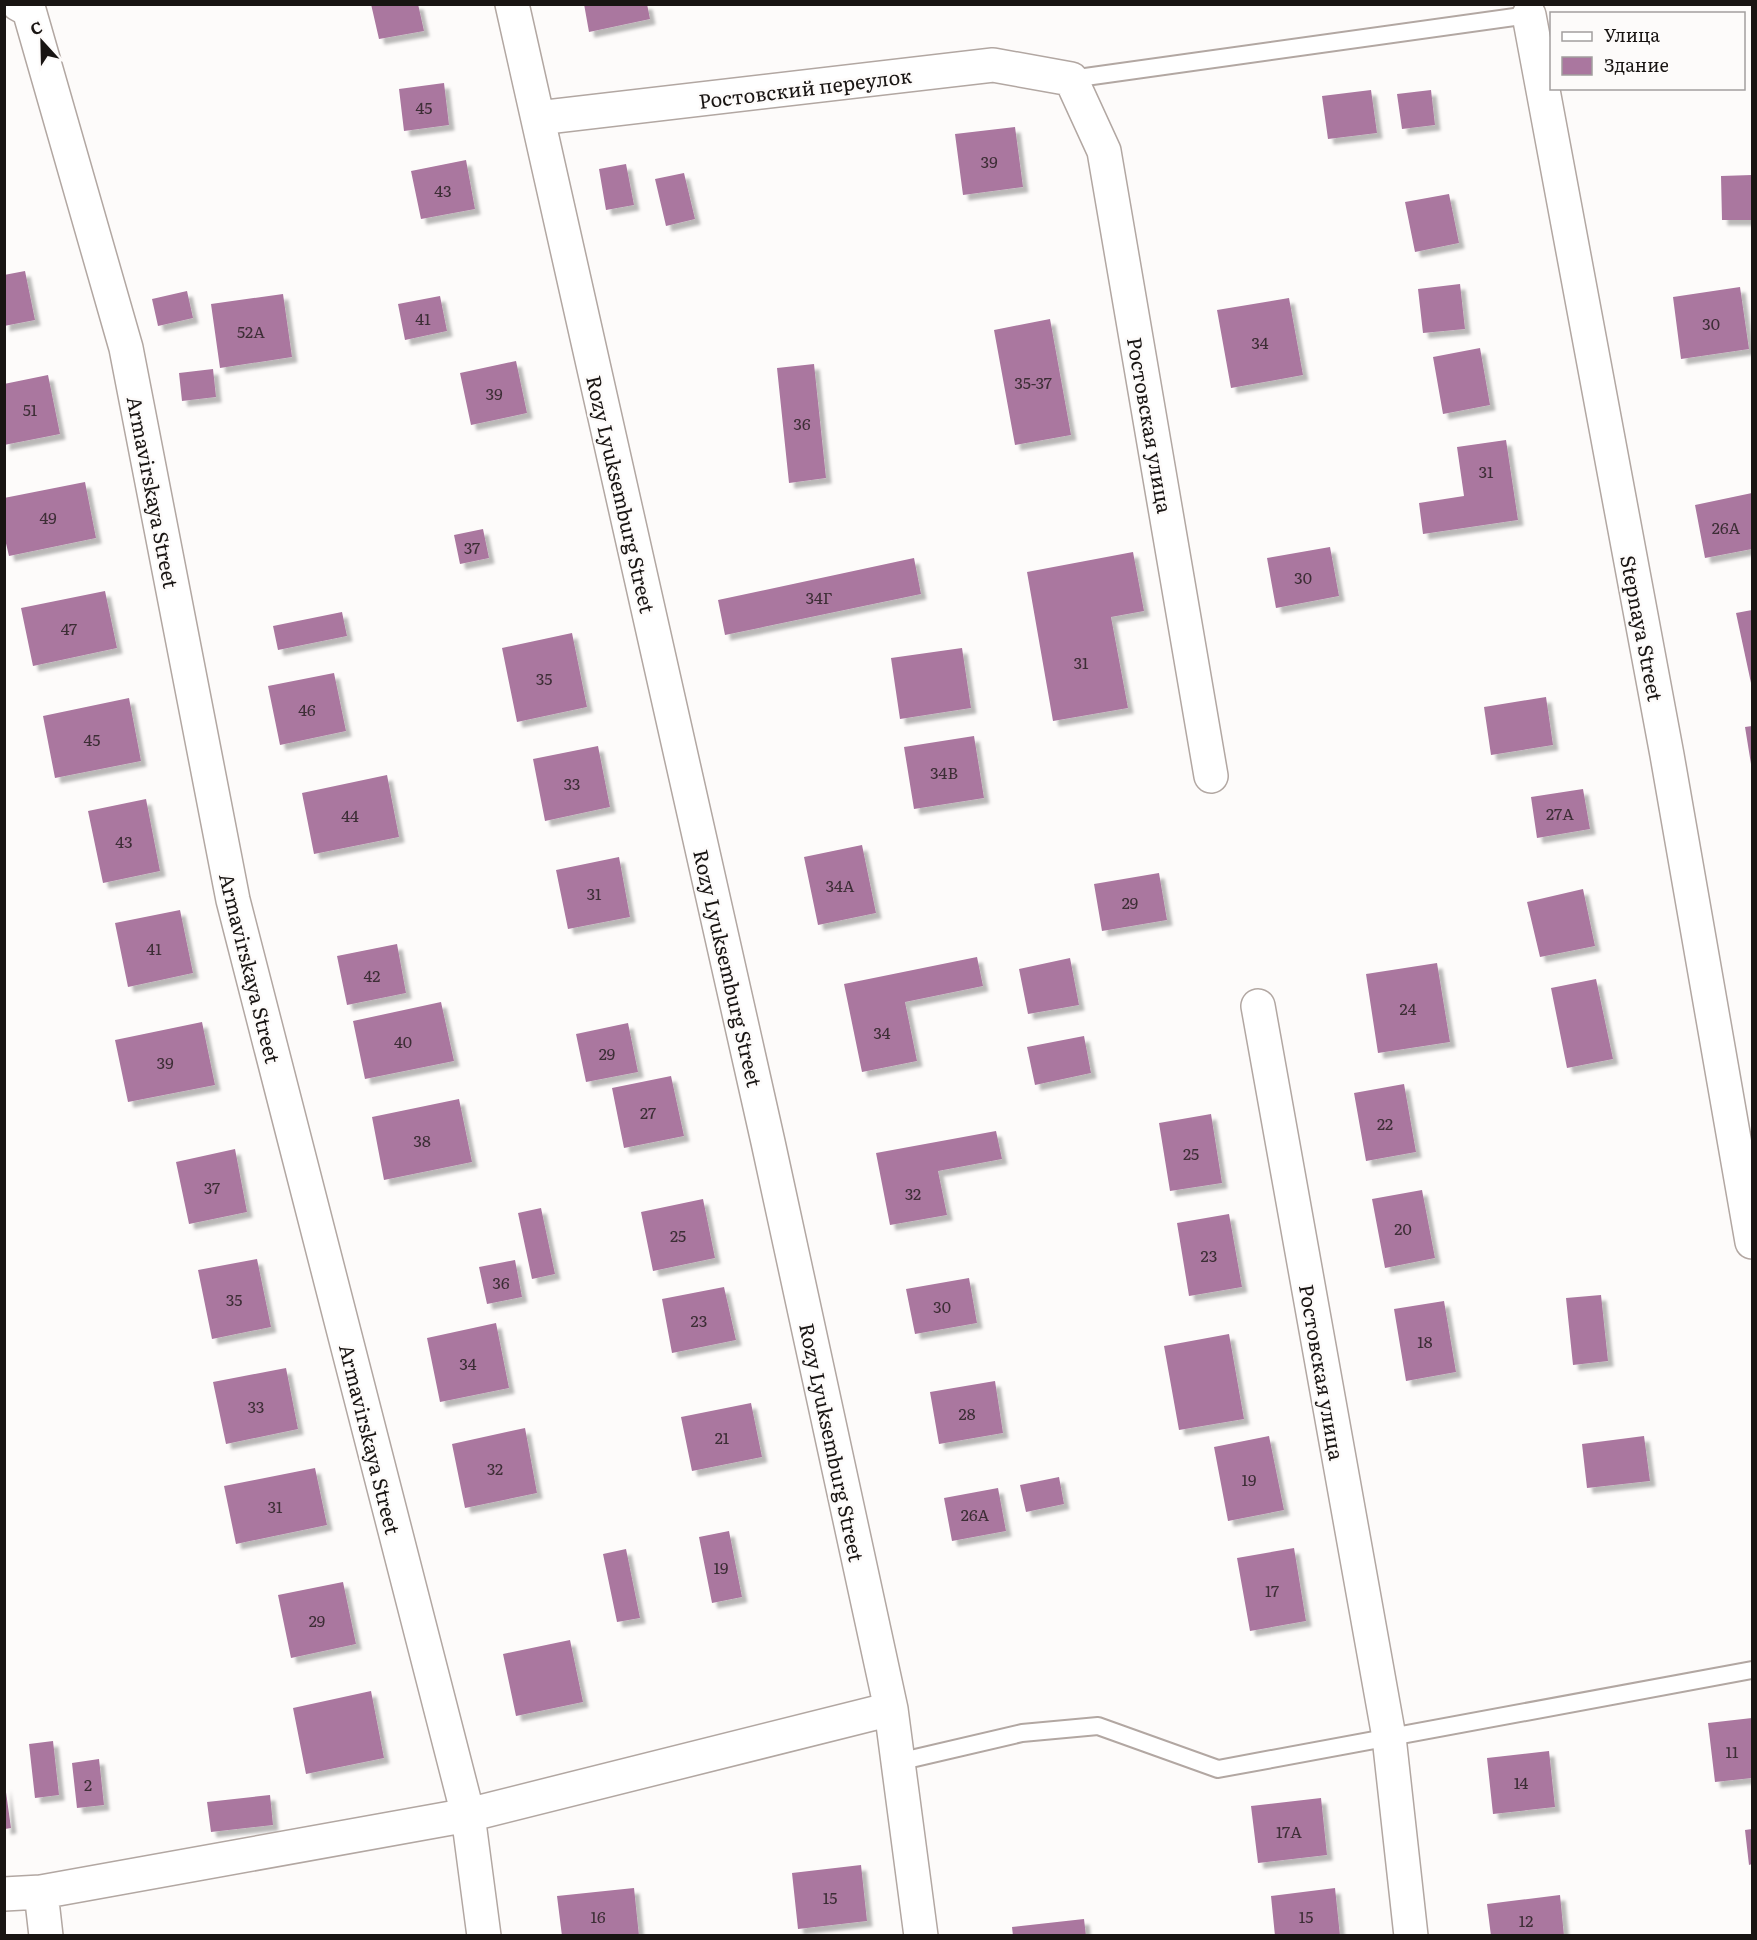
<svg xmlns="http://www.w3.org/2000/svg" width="1757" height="1940" viewBox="0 0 1757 1940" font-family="Literata,serif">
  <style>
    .building { fill: #aa779f; filter: url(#shadow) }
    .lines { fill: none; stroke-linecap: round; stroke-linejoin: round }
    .lane-casing { stroke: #b2a7a2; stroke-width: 20 }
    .street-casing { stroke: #b2a7a2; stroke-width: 36 }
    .lane { stroke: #fff; stroke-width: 16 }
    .street { stroke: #fff; stroke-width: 33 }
    .labels { text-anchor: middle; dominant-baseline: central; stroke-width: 5; stroke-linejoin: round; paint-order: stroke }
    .number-label { font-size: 16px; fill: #3d2e36 }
    .street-label { font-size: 20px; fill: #191513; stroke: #fdfbfa }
  </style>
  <defs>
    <filter id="shadow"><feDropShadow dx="5.5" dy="5.5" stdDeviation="1.5" flood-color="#0004"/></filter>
  </defs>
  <rect width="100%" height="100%" fill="#fdfbfa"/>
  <path class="building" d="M371,4H418L424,31L379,39Z
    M584,4H647L650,19L589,32Z
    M444,83L449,125L404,131L399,89Z
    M1371,90L1377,133L1328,139L1322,96Z
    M1431,90L1435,125L1402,129L1397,94Z
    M1015,127L1023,187L963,195L955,134Z
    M466,160L475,209L421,219L411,171Z
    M626,164L634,205L606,210L599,169Z
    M684,173L695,219L666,226L655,179Z
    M1752,175V220H1722L1721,176Z
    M1449,194L1459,243L1415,252L1405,202Z
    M25,271L35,320L4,326V275Z
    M1460,284L1465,329L1423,333L1418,289Z
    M1740,287L1749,349L1681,359L1673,297Z
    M187,291L193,318L158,326L152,299Z
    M283,294L292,357L220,368L211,304Z
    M440,296L447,331L405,340L398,304Z
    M1289,298L1303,375L1231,388L1217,310Z
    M1050,319L1071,435L1015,445L994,330Z
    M1480,348L1490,405L1443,414L1433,357Z
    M516,361L527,413L471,425L460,373Z
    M814,364L826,478L789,483L777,368Z
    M213,369L216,397L182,401L179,373Z
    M48,375L60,434L4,445V384Z
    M1506,440L1518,520L1423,534L1419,503L1464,496L1457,447Z
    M85,482L96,538L9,556L4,535V498Z
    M1752,493V549L1705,558L1695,505Z
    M483,529L489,558L460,564L454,535Z
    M1330,547L1339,596L1276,608L1267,558Z
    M1133,552L1144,611L1111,617L1128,708L1053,721L1027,572Z
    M914,558L921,594L725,635L718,600Z
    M105,591L117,648L33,666L21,608Z
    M1752,610V683H1751L1736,613Z
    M342,612L347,636L278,650L273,626Z
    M572,633L587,707L517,722L502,648Z
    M962,648L971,708L900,719L891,658Z
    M334,673L346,731L280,745L268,686Z
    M1546,697L1553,745L1491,755L1484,707Z
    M129,698L141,761L55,778L43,716Z
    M1752,726V764H1751L1745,727Z
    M974,736L984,798L914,809L904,747Z
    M598,746L610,807L545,821L533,759Z
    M387,775L399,837L314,854L302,793Z
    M1583,789L1590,829L1537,838L1531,797Z
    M146,799L160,871L103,883L88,811Z
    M862,845L876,913L818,925L804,857Z
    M619,857L630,917L568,929L556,870Z
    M1159,873L1167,920L1102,931L1094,884Z
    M1583,889L1595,946L1540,957L1527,902Z
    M180,910L193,973L128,987L115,923Z
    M397,944L406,993L347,1005L337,956Z
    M977,957L983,986L905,1002L917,1061L862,1072L844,984Z
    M1070,958L1079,1005L1028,1014L1019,969Z
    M1437,963L1450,1042L1378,1053L1366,974Z
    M1596,979L1613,1059L1567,1068L1551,988Z
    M441,1002L454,1061L365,1079L353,1021Z
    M202,1022L215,1085L128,1102L115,1040Z
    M628,1023L638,1072L586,1082L576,1034Z
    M1084,1036L1091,1073L1035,1085L1027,1047Z
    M671,1076L684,1136L624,1148L612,1088Z
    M1404,1084L1416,1152L1366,1161L1354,1093Z
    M459,1099L472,1162L384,1180L372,1117Z
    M1211,1114L1222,1183L1170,1191L1159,1123Z
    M996,1131L1002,1159L938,1171L947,1215L890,1225L876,1153Z
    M235,1149L247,1212L189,1224L176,1162Z
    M1422,1190L1435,1258L1385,1268L1372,1199Z
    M703,1199L715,1258L653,1271L641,1212Z
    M541,1208L555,1274L532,1279L518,1213Z
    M1229,1214L1242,1287L1189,1296L1177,1223Z
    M257,1259L271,1327L212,1339L198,1270Z
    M515,1260L522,1297L487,1304L479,1267Z
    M969,1278L977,1323L915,1334L906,1289Z
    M724,1287L736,1340L672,1353L662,1299Z
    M1601,1295L1608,1361L1573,1365L1566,1298Z
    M1444,1301L1456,1372L1406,1381L1394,1309Z
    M496,1323L509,1388L440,1402L427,1338Z
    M1229,1334L1244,1419L1179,1430L1164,1346Z
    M286,1368L298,1429L226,1444L213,1382Z
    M995,1381L1003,1433L939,1444L930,1392Z
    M751,1403L762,1457L692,1471L681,1417Z
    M525,1428L537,1493L465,1508L452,1444Z
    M1269,1436L1284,1510L1228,1521L1214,1447Z
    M1644,1436L1650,1481L1587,1488L1582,1444Z
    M315,1468L327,1525L236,1544L224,1486Z
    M1059,1477L1064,1504L1026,1512L1020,1485Z
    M998,1488L1006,1531L952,1541L944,1498Z
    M729,1531L742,1597L712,1603L699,1537Z
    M1294,1548L1306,1621L1250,1631L1237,1558Z
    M626,1549L640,1618L617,1622L603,1554Z
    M343,1582L356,1644L291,1658L278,1595Z
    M570,1640L583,1702L516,1716L503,1654Z
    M371,1691L384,1758L306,1774L293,1708Z
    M1752,1718V1778L1715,1782L1708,1723Z
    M53,1741L59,1795L35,1798L29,1744Z
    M1549,1751L1555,1807L1493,1814L1487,1758Z
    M99,1759L104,1805L77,1808L72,1763Z
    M5,1785L11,1828L5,1829Z
    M270,1795L273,1825L211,1832L207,1802Z
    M1321,1798L1327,1855L1258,1863L1251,1806Z
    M1752,1829V1864L1749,1865L1745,1830Z
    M861,1865L867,1921L798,1929L792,1873Z
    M634,1888L639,1936H562L557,1896Z
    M1335,1888L1340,1936H1275L1271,1896Z
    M1560,1895L1564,1936H1491L1487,1904Z
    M1084,1919L1086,1936H1013L1012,1927Z"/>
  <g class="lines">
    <g class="lane-casing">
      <path id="lane" d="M1071,79L1529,15
        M898,1762L1022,1733L1098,1726L1218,1769L1752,1670"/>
    </g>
    <g class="street-casing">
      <path id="street" d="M18,4L29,10L126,348L233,900L468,1815L484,1936
        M512,4L768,1142L891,1709L921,1936
        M1529,15L1667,755L1752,1242
        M538,118L993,65L1071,79L1104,151L1211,776
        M1258,1006L1389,1737L1411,1936
        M41,1892L46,1936
        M4,1894L41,1892L468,1815L891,1709"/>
    </g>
    <use href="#lane" class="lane"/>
    <use href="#street" class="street"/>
  </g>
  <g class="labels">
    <g class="number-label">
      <text x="424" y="107">45</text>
      <text x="989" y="161">39</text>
      <text x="443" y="190">43</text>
      <text x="423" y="318">41</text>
      <text x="1711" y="323">30</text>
      <text x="251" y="331">52А</text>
      <text x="1260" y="342">34</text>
      <text x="1033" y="382">35-37</text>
      <text x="494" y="393">39</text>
      <text x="30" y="409">51</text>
      <text x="802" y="423">36</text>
      <text x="1486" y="471">31</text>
      <text x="48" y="517">49</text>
      <text x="1726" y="527">26А</text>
      <text x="472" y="547">37</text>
      <text x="1303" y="577">30</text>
      <text x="819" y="597">34Г</text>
      <text x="69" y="628">47</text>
      <text x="1081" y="662">31</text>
      <text x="544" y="678">35</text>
      <text x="307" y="709">46</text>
      <text x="92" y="739">45</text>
      <text x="944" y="772">34В</text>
      <text x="572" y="783">33</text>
      <text x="1560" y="813">27А</text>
      <text x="350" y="815">44</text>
      <text x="124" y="841">43</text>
      <text x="840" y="885">34А</text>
      <text x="594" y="893">31</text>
      <text x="1130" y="902">29</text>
      <text x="154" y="948">41</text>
      <text x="372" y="975">42</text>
      <text x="1408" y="1008">24</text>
      <text x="882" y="1032">34</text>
      <text x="403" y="1041">40</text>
      <text x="607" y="1053">29</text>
      <text x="165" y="1062">39</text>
      <text x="648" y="1112">27</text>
      <text x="1385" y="1123">22</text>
      <text x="422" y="1140">38</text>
      <text x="1191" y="1153">25</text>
      <text x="212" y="1187">37</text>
      <text x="913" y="1193">32</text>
      <text x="1403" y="1228">20</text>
      <text x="678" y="1235">25</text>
      <text x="1209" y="1255">23</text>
      <text x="501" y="1282">36</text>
      <text x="234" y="1299">35</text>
      <text x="942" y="1306">30</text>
      <text x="699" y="1320">23</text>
      <text x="1425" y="1341">18</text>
      <text x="468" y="1363">34</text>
      <text x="256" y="1406">33</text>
      <text x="967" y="1413">28</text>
      <text x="722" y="1437">21</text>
      <text x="495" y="1468">32</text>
      <text x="1249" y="1479">19</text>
      <text x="275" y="1506">31</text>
      <text x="975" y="1514">26А</text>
      <text x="721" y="1567">19</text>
      <text x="1272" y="1590">17</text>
      <text x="317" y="1620">29</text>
      <text x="1732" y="1751">11</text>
      <text x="1521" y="1782">14</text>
      <text x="88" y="1784">2</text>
      <text x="1289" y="1831">17А</text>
      <text x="830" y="1897">15</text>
      <text x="598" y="1916">16</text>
      <text x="1306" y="1916">15</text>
      <text x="1526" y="1920">12</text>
    </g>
    <g class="street-label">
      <text transform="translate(805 87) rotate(-7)">Ростовский переулок</text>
      <text transform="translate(1151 425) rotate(80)">Ростовская улица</text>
      <text transform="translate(154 492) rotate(79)">Armavirskaya Street</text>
      <text transform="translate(622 494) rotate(77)">Rozy Lyuksemburg Street</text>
      <text transform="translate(1643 628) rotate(79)">Stepnaya Street</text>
      <text transform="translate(251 968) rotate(76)">Armavirskaya Street</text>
      <text transform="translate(729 968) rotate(77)">Rozy Lyuksemburg Street</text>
      <text transform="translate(1323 1372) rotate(80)">Ростовская улица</text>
      <text transform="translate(371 1439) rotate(76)">Armavirskaya Street</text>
      <text transform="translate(833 1442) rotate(78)">Rozy Lyuksemburg Street</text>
    </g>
  </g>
  <rect width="1757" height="1940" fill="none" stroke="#191513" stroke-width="12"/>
  <rect x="1550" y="12" width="195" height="78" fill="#fdfbfa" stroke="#a29f9e" stroke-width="1.5"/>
  <rect x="1562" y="32" width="30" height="9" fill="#ffffff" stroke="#a29f9e" stroke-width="1.5"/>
  <text x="1604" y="42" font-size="18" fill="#191513">Улица</text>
  <rect x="1562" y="57" width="30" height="18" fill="#aa779f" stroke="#a29f9e" stroke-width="1.5"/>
  <text x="1604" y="72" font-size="18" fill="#191513">Здание</text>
  <g transform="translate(42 42) rotate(338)" stroke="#fdfbfa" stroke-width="4.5" paint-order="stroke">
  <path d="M0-4.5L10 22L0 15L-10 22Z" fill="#191513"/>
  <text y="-9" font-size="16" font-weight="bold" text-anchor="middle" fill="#191513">С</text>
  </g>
</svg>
